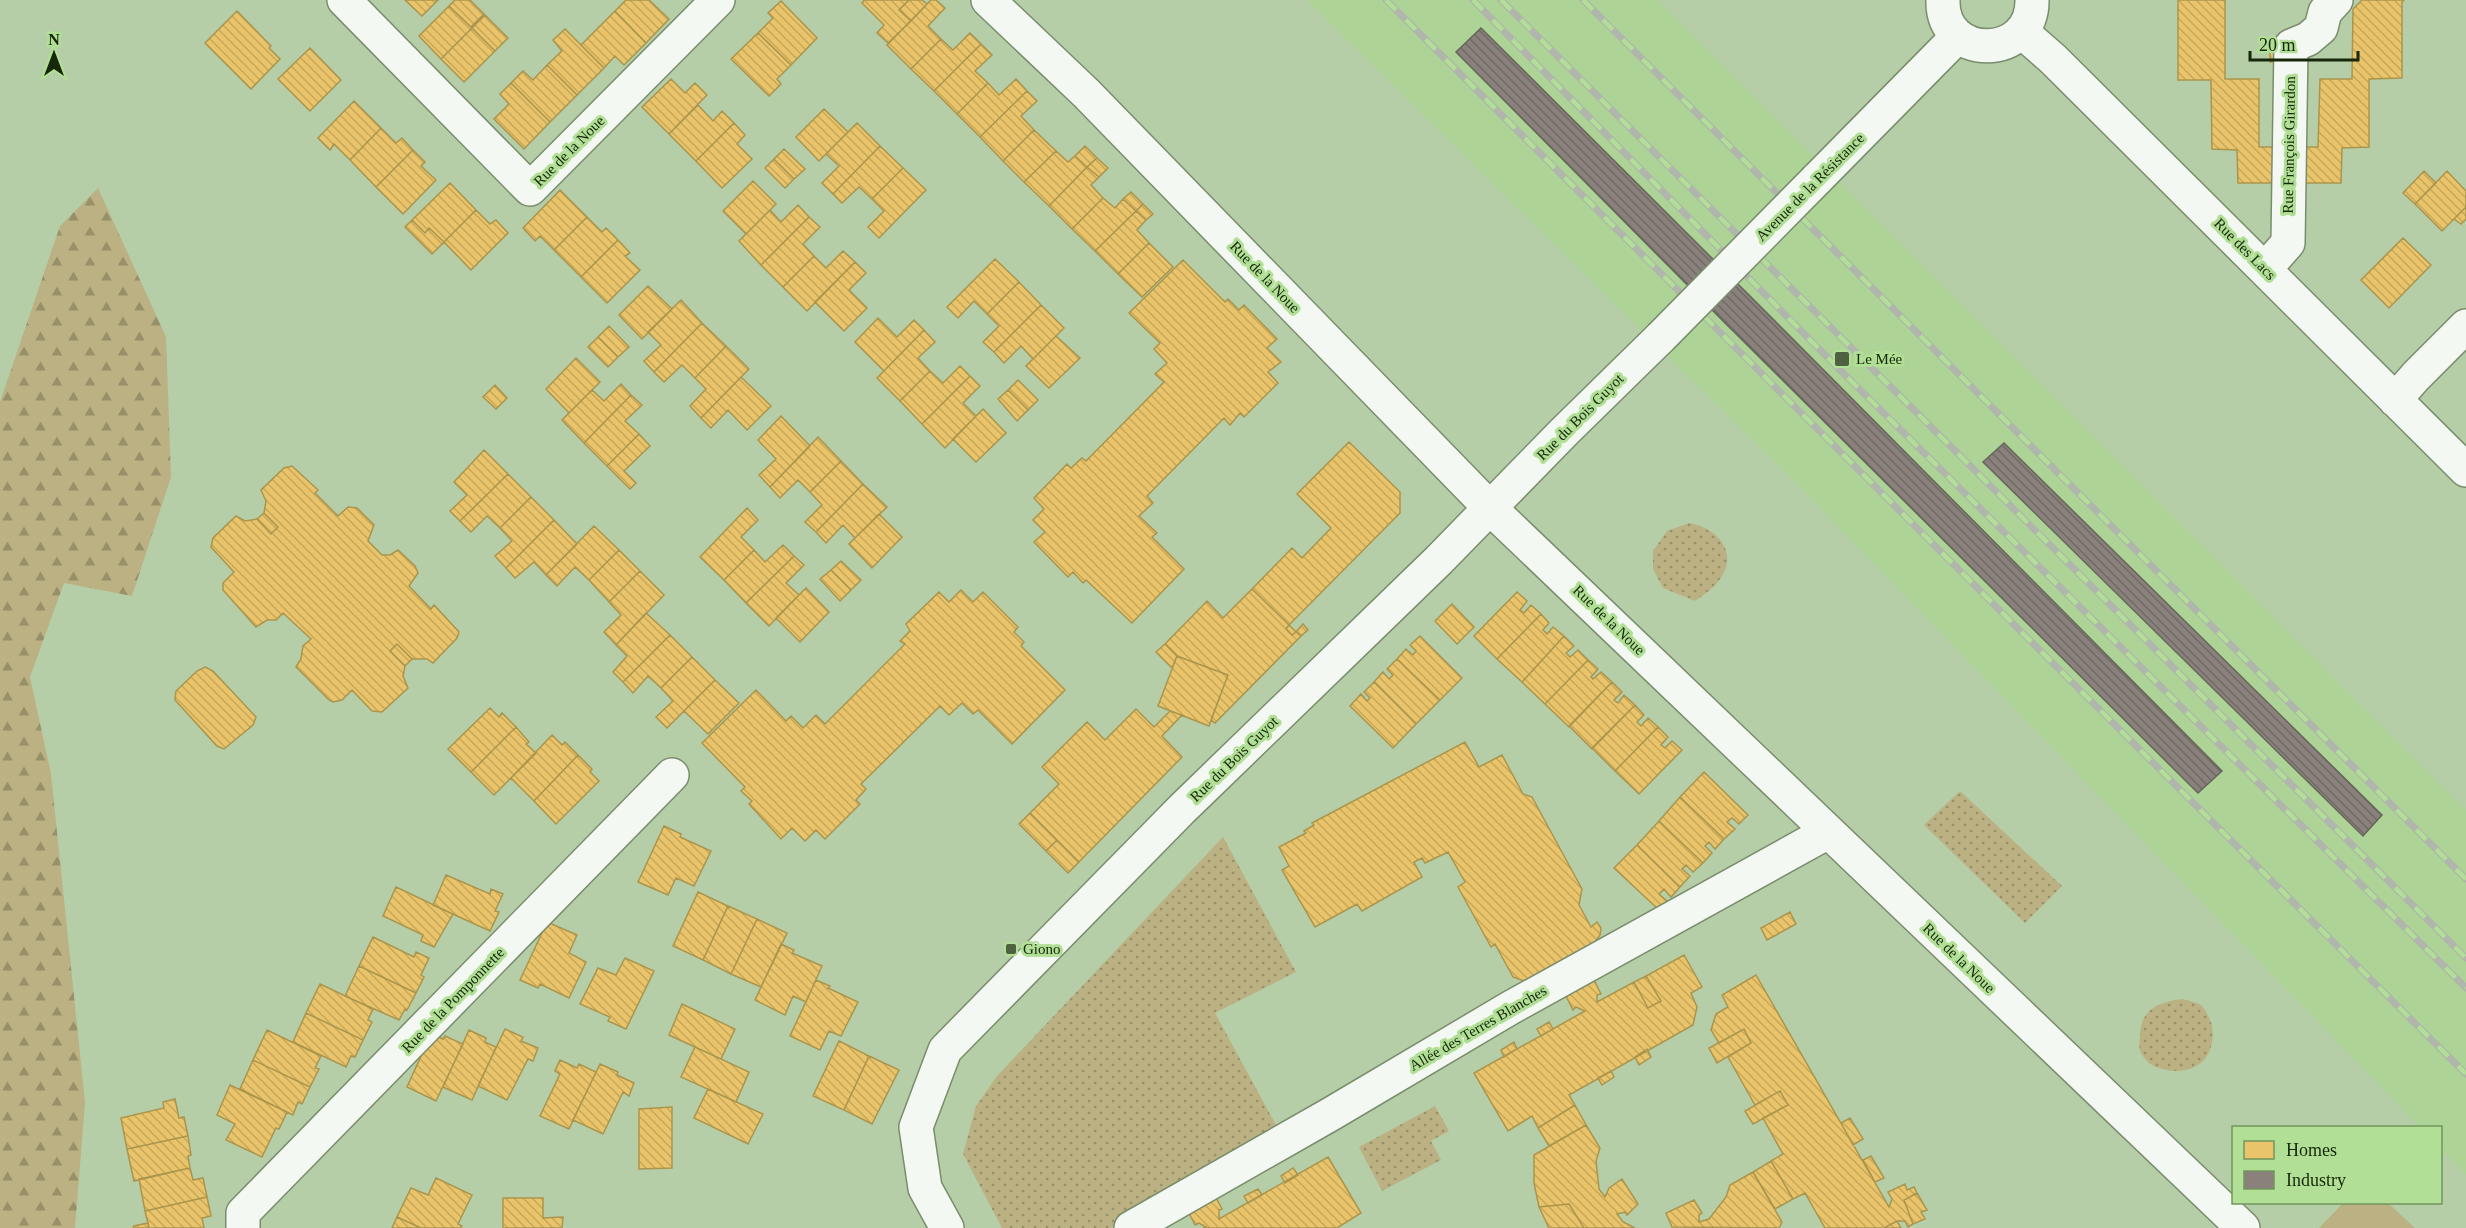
<svg xmlns="http://www.w3.org/2000/svg" width="2466" height="1228" viewBox="0 0 2466 1228" font-family="Georgia,serif">
  <style>
    .built { fill: #add496 }
    .grass { fill: url(#grass-dots) }
    .forest { fill: url(#forest-firs) }
    .garden { fill: #bbb183 }
    .homes { fill: url(#homes-back-hatch); stroke: #aa954d; stroke-width: 1.5 }
    .industry { fill: url(#industry-back-hatch); stroke: #67665a; stroke-width: 1.5 }
    .lines { fill: none; stroke-linecap: round; stroke-linejoin: round }
    .street-casing { stroke: #798d6d; stroke-width: 36 }
    .street { stroke: #f4f8f2; stroke-width: 33 }
    .rail-casing { stroke: #b0b6ac; stroke-width: 7 }
    .rail { stroke: #b1df96; stroke-width: 4.5; stroke-dasharray: 14; stroke-linecap: butt }
    .street-bridge-casing { stroke: #798d6d; stroke-width: 36; stroke-linecap: butt }
    .street-bridge { stroke: #f4f8f2; stroke-width: 33 }
    .poi-dot { fill: #4e6141; stroke: #b1df96; stroke-width: 2 }
    .labels { text-anchor: middle; dominant-baseline: central; stroke-width: 6; stroke-linejoin: round; paint-order: stroke }
    .street-label { font-size: 15px; fill: #16270a; stroke: #b1df96 }
    .poi-label { font-size: 15px; fill: #16270a; stroke: #b1df96; text-anchor: start }
  </style>
  <defs>
    <pattern id="grass-dots" width="8" height="8" patternUnits="userSpaceOnUse" patternTransform="scale(1.5)"><rect width="8" height="8" fill="#bbb183"/><path d="M2 2h.1M6 6h.1" fill="none" stroke="#979069" stroke-width="1.8" stroke-linecap="round"/></pattern>
    <pattern id="forest-firs" width="22" height="20" patternUnits="userSpaceOnUse" patternTransform="scale(1.5)"><rect width="22" height="20" fill="#bbb183"/><path d="M5 1l3.5 6h-7zM16 11l3.5 6h-7z" fill="#979069"/></pattern>
    <pattern id="homes-back-hatch" width="6" height="6" patternUnits="userSpaceOnUse" patternTransform="scale(1.5)"><rect width="6" height="6" fill="#e9c46a"/><path d="M-1 5l2 2M0 0l6 6M5-1l2 2" fill="none" stroke="#c7a85b"/></pattern>
    <pattern id="industry-back-hatch" width="6" height="6" patternUnits="userSpaceOnUse" patternTransform="scale(1.5)"><rect width="6" height="6" fill="#8a817c"/><path d="M-1 5l2 2M0 0l6 6M5-1l2 2" fill="none" stroke="#706a64"/></pattern>
  </defs>
  <rect width="100%" height="100%" fill="#b5cea7"/>
  <path class="built" d="M1307,0H1657L2466,810V1175L2441,1149L2440,1128L2420,1127L1794,481Z"/>
  <path class="grass" d="M1689,523C1719,528 1741,555 1717,583C1711,590 1702,596 1695,601L1663,588L1653,569V551L1667,531Z
    M1960,791L2062,886L2025,923L1924,825Z
    M1223,837L1296,972L1215,1013L1282,1136L1110,1228H1002L963,1154L976,1106L997,1076Z
    M2183,999C2188,1001 2196,1002 2201,1005C2206,1010 2210,1019 2212,1025C2217,1059 2194,1077 2162,1069C2152,1066 2147,1063 2141,1053C2138,1048 2140,1041 2140,1035C2140,1009 2161,1001 2183,999Z
    M1435,1106L1449,1131L1431,1141L1441,1160L1382,1191L1359,1147Z"/>
  <path class="forest" d="M98,188L166,337L171,477L132,596L64,583L30,677L51,774L85,1102L75,1228H0V402L60,226Z"/>
  <path class="garden" d="M2344,1202L2388,1203L2415,1228H2319Z"/>
  <path class="homes" d="M405,0H438L422,16Z
    M455,0H470L484,14L471,27L449,6Z
    M626,0H649L669,19L646,43L615,11Z
    M864,0H909L899,10L911,21L888,43L877,33L884,25L862,3Z
    M909,0H922L927,4L911,21L899,10Z
    M931,0H936L945,8L928,26L941,39L911,69L887,45Z
    M2178,0H2225V79H2259V147H2278L2277,183H2238L2237,150L2212,149L2211,80H2178Z
    M2362,0H2404L2402,2V78L2369,79V147L2342,148L2341,183H2302V147H2318L2320,79H2352L2353,9Z
    M781,1L817,38L791,65L758,33L773,18L768,13Z
    M449,6L472,28L441,59L419,36Z
    M237,11L271,46L269,48L280,59L251,89L205,43Z
    M615,11L646,43L624,65L615,56L604,68L581,45Z
    M485,15L508,38L495,51L472,28Z
    M472,28L495,51L464,82L441,59Z
    M565,29L604,68L577,95L547,65L562,51L553,40Z
    M758,33L791,65L777,79L781,84L769,96L731,59Z
    M970,33L981,44L934,91L911,69L941,39L953,50Z
    M2277,42L2287,62H2270V49Z
    M981,44L992,55L975,71L988,83L957,114L934,91Z
    M310,48L341,80L310,111L278,79Z
    M547,65L577,95L550,122L511,83L523,71L533,80Z
    M671,79L685,93L695,83L707,95L669,134L642,107Z
    M1016,79L1027,91L980,137L957,114L988,83L999,95Z
    M511,83L550,122L524,149L494,119L509,104L500,94Z
    M1027,91L1037,101L1021,116L1034,130L1003,161L980,137Z
    M354,101L381,128L350,160L334,144L330,150L318,138Z
    M698,105L713,121L722,111L734,123L696,161L669,134Z
    M824,109L848,132L819,161L796,137Z
    M734,123L745,135L737,144L752,159L722,188L696,161Z
    M857,123L880,146L833,194L822,183L839,166L826,154Z
    M381,128L396,143L402,138L413,150L376,187L350,160Z
    M1034,130L1056,151L1024,182L1003,161Z
    M880,146L903,168L872,199L859,187L842,203L833,194Z
    M1085,146L1097,158L1087,167L1075,156Z
    M784,149L805,169L794,179L774,159Z
    M413,150L425,162L421,166L436,180L403,214L376,187Z
    M1056,151L1068,162L1075,156L1087,167L1049,206L1024,182Z
    M1097,158L1108,168L1099,177L1087,167Z
    M774,159L794,179L785,188L765,168Z
    M1087,167L1099,177L1091,185L1103,198L1072,229L1049,206Z
    M903,168L926,190L879,238L868,227L884,211L872,199Z
    M2424,171L2436,183L2415,204L2403,193Z
    M2447,171L2466,191V207L2442,231L2415,204Z
    M753,181L776,204L746,234L723,211Z
    M450,183L476,210L444,242L429,228L425,233L412,220Z
    M560,190L587,217L554,250L540,236L535,241L523,228Z
    M1131,192L1143,204L1136,211L1123,199Z
    M1103,198L1115,208L1123,199L1136,211L1095,251L1072,229Z
    M1143,204L1153,214L1146,220L1136,211Z
    M798,205L809,217L761,265L739,241L770,210L781,222Z
    M2466,207V219L2461,224L2454,219Z
    M476,210L490,224L496,220L508,233L471,270L444,242Z
    M1136,211L1146,220L1137,230L1149,243L1118,274L1095,251Z
    M587,217L602,232L606,228L618,240L581,277L554,250Z
    M809,217L820,227L803,244L814,256L783,287L761,265Z
    M412,220L425,233L429,228L444,242L432,254L405,227Z
    M2403,238L2431,265L2389,308L2361,280Z
    M618,240L630,253L625,256L640,270L607,303L581,277Z
    M1149,243L1173,267L1142,297L1118,274Z
    M843,251L855,262L807,311L783,287L814,256L826,268Z
    M995,259L1019,282L987,314L974,301L958,318L947,307Z
    M1183,260L1225,302L1228,299L1239,310L1244,305L1277,339L1267,348L1281,362L1268,372L1278,383L1244,417L1240,413L1230,425L1224,418L1147,496L1153,503L1139,516L1157,533L1152,537L1184,569L1132,623L1086,580L1083,583L1073,572L1068,577L1034,542L1045,532L1033,520L1044,509L1034,498L1067,464L1071,468L1082,458L1086,461L1164,382L1155,374L1167,363L1154,349L1160,343L1129,313Z
    M855,262L866,273L849,290L867,308L844,331L815,302Z
    M1019,282L1041,305L994,352L983,342L999,326L987,314Z
    M648,286L672,309L642,339L619,315Z
    M681,300L702,323L654,372L644,361L661,345L648,332Z
    M1041,305L1064,328L1033,359L1021,346L1004,363L994,352Z
    M878,318L897,337L914,320L924,330L884,371L855,342Z
    M702,323L726,346L695,378L682,365L664,382L654,372Z
    M609,326L629,347L618,357L598,337Z
    M924,330L935,342L918,358L930,371L900,401L877,378Z
    M1056,336L1080,358L1049,388L1026,366Z
    M598,337L618,357L608,367L588,347Z
    M726,346L749,369L701,418L690,406L706,389L695,378Z
    M576,358L600,382L569,413L546,389Z
    M960,366L970,376L922,424L900,401L930,371L943,383Z
    M970,376L980,386L963,403L976,416L945,448L922,424Z
    M741,377L771,406L747,430L728,410L711,428L701,418Z
    M1018,380L1038,400L1028,410L1008,390Z
    M621,384L631,395L584,443L562,420L592,390L604,401Z
    M495,385L507,398L496,409L483,397Z
    M1008,390L1028,410L1017,421L998,399Z
    M631,395L642,405L625,421L639,434L607,466L584,443Z
    M983,409L1006,433L976,462L953,439Z
    M781,416L810,446L770,487L759,475L776,459L758,440Z
    M639,434L650,446L624,471L636,483L630,489L607,466Z
    M818,437L841,461L810,492L798,480L780,498L770,487Z
    M1349,442L1400,492V513L1289,625L1252,589L1292,548L1302,558L1331,528L1297,494Z
    M484,450L508,474L460,521L450,511L467,495L454,482Z
    M841,461L863,484L816,532L805,522L822,505L810,492Z
    M292,466L318,490L315,493L338,516L348,507L357,508L374,525L368,541L382,555H390L398,550L415,566L418,573L409,586L431,609L434,605L459,632L457,638L433,663L427,659H412L397,644L390,651L405,666L403,676L408,688L382,712L372,711L352,690L342,700L333,702L329,700L296,667L301,659L303,646L311,639L283,613L276,620H267L256,627L223,590V583L234,572L211,547L213,538L236,516L245,521L257,519L271,534L278,527L264,513L266,501L261,490L284,468Z
    M508,474L531,497L500,528L487,516L471,532L460,521Z
    M863,484L887,507L855,538L843,525L826,543L816,532Z
    M531,497L554,520L506,568L495,556L512,541L500,528Z
    M747,508L758,520L741,537L754,550L724,580L700,557Z
    M264,513L278,527L271,534L257,519Z
    M879,514L902,537L872,568L849,544Z
    M554,520L577,544L546,575L534,562L515,578L506,568Z
    M594,526L619,550L589,580L575,567L557,586L546,575Z
    M783,545L794,556L746,603L724,580L754,550L765,562Z
    M619,550L640,571L609,602L589,580Z
    M794,556L804,565L786,583L799,595L769,626L746,603Z
    M841,561L861,580L851,590L831,570Z
    M831,570L851,590L840,601L820,579Z
    M640,571L664,595L616,645L604,632L621,615L609,602Z
    M806,588L829,612L800,642L776,618Z
    M1252,589L1289,625L1286,629L1292,635L1296,632L1301,636L1215,723L1211,720L1228,675L1177,656L1165,644L1207,601L1223,618Z
    M961,590L973,602L983,592L1018,627L1014,632L1024,642L1021,646L1065,690L1012,744L978,710L973,714L962,703L949,715L940,706L861,784L866,789L856,800L860,804L825,839L816,830L805,841L792,828L781,839L749,804L752,801L741,791L745,787L702,743L756,690L786,721L791,716L803,728L816,715L825,724L905,644L900,641L910,631L906,624L939,592L949,602Z
    M1517,592L1527,601L1520,610L1524,613L1531,605L1541,614L1497,659L1474,636Z
    M1452,604L1474,627L1457,644L1435,621Z
    M646,613L670,635L623,682L613,672L627,656L616,645Z
    M1541,614L1549,623L1543,630L1547,634L1553,627L1564,636L1522,682L1497,659Z
    M1303,624L1308,630L1301,636L1296,632Z
    M1289,625L1296,632L1292,635L1286,629Z
    M670,635L692,657L661,688L648,676L633,693L623,682Z
    M1420,636L1462,678L1440,700L1397,659L1406,649L1413,655L1416,651L1410,645Z
    M1564,636L1574,646L1566,653L1570,657L1578,650L1588,660L1545,704L1522,682Z
    M397,644L412,659L405,666L390,651Z
    M1165,644L1177,656L1172,668L1156,652Z
    M1177,656L1228,675L1209,726L1158,706Z
    M692,657L715,680L667,728L656,717L673,701L661,688Z
    M1397,659L1440,700L1416,724L1374,682L1383,672L1389,679L1393,675L1387,669Z
    M1588,660L1598,669L1591,677L1593,679L1601,672L1612,682L1569,727L1545,704Z
    M205,667L213,671L256,717L253,725L224,749L217,746L175,700L176,691L197,671Z
    M715,680L739,703L708,734L684,711Z
    M1374,682L1416,724L1393,748L1350,706L1361,694L1367,701L1370,698L1364,692Z
    M1612,682L1622,692L1614,700L1618,703L1624,695L1635,705L1592,749L1569,726Z
    M1635,705L1644,715L1637,722L1641,726L1648,718L1658,727L1615,771L1592,748Z
    M490,708L499,717L502,713L516,727L471,772L448,749Z
    M1136,709L1154,727L1170,711L1182,715L1162,736L1182,757L1079,862L1030,813L1059,784L1042,767L1087,722L1105,740Z
    M516,727L529,742L526,744L536,753L494,795L471,772Z
    M1658,727L1668,737L1661,745L1665,748L1672,741L1682,750L1639,794L1615,771Z
    M552,735L562,745L565,742L578,755L534,801L511,778Z
    M1465,742L1479,767L1502,755L1523,794L1532,797L1582,889L1579,905L1591,927L1597,922L1601,928L1600,935L1595,942L1524,981L1513,977L1495,944L1491,947L1458,887L1465,882L1448,852L1425,863L1422,858L1414,862L1422,877L1362,911L1357,904L1315,927L1282,870L1289,866L1279,847L1306,833L1304,831L1314,825L1312,823Z
    M578,755L592,769L590,772L599,781L556,824L534,801Z
    M1704,772L1748,815L1739,824L1732,818L1727,822L1735,829L1724,839L1680,797Z
    M1680,797L1724,839L1715,849L1709,842L1705,846L1712,853L1703,863L1659,821Z
    M1030,813L1057,840L1046,851L1019,824Z
    M1659,821L1703,863L1693,872L1686,865L1682,869L1690,876L1680,887L1637,845Z
    M664,826L681,834L680,837L711,851L694,886L676,878L668,895L638,882Z
    M1057,840L1079,862L1068,873L1046,851Z
    M1637,845L1680,887L1671,897L1664,889L1659,894L1667,901L1659,910L1614,868Z
    M446,875L490,894L491,889L503,894L495,911L499,912L490,931L433,905Z
    M396,887L453,914L434,947L421,941L423,935L383,916Z
    M698,892L728,906L703,960L673,946Z
    M728,906L757,919L731,974L703,960Z
    M1790,912L1796,924L1767,940L1761,928Z
    M757,919L787,933L761,987L731,974Z
    M547,922L577,935L569,953L586,962L569,998L540,984L538,988L520,980Z
    M373,937L414,957L416,952L429,958L421,975L424,977L416,993L359,966Z
    M781,944L794,950L792,953L822,966L806,1002L793,996L785,1015L755,1000Z
    M1684,955L1702,987L1691,993L1697,1007L1693,1025L1569,1095L1575,1105L1538,1128L1532,1116L1508,1131L1474,1073L1585,1011L1576,1007L1573,1010L1564,992L1592,976L1601,994L1597,995V1002L1634,982L1648,1008L1661,1001L1646,976Z
    M625,958L654,971L626,1029L608,1021L610,1017L580,1004L598,968L616,975Z
    M359,966L416,993L407,1010L405,1009L399,1020L345,996Z
    M1756,975L1889,1207L1892,1199L1888,1192L1905,1184L1907,1190L1914,1187L1917,1193L1904,1200L1913,1224L1908,1227L1905,1221H1897L1884,1228H1825L1805,1193L1793,1199L1771,1161L1783,1154L1763,1118L1788,1105L1780,1091L1755,1105L1728,1057L1751,1043L1744,1029L1719,1043L1711,1030L1716,1014L1728,1007L1722,995Z
    M1646,976L1661,1001L1648,1008L1634,982Z
    M816,980L830,986L828,988L858,1002L841,1036L829,1031L820,1050L790,1036Z
    M320,984L373,1009L368,1020L372,1022L363,1040L306,1013Z
    M682,1004L735,1029L721,1059L669,1035Z
    M306,1013L363,1040L355,1057L351,1056L346,1067L293,1042Z
    M1549,1022L1553,1029L1541,1036L1537,1029Z
    M505,1029L523,1037L521,1041L538,1048L533,1061L528,1059L507,1100L478,1086Z
    M1744,1029L1751,1043L1717,1063L1709,1048Z
    M267,1030L321,1056L315,1068L319,1069L310,1087L253,1060Z
    M469,1030L486,1038L485,1042L496,1047L472,1100L443,1087Z
    M431,1034L443,1039L445,1036L463,1044L436,1101L407,1087Z
    M839,1041L869,1056L844,1110L813,1096Z
    M1514,1042L1517,1049L1504,1057L1501,1050Z
    M695,1047L749,1072L736,1102L681,1077Z
    M1647,1049L1651,1057L1639,1065L1635,1057Z
    M869,1056L899,1070L872,1124L844,1110Z
    M253,1060L310,1087L302,1104L298,1102L293,1115L240,1089Z
    M560,1060L577,1068L579,1064L596,1072L569,1129L540,1116L560,1074L555,1071Z
    M600,1064L618,1072L617,1075L634,1083L629,1096L623,1092L603,1134L573,1120Z
    M1611,1071L1614,1077L1602,1085L1598,1078Z
    M230,1085L287,1112L279,1129L276,1128L262,1157L226,1140L235,1124L217,1115Z
    M708,1089L763,1114L748,1144L694,1118Z
    M1780,1091L1788,1105L1753,1124L1745,1111Z
    M175,1099L179,1118L184,1117L188,1136L127,1149L121,1118L164,1108L163,1102Z
    M1575,1105L1586,1125L1549,1146L1538,1128Z
    M672,1107V1168L639,1169V1109Z
    M1850,1118L1863,1139L1853,1145L1841,1123Z
    M1586,1125L1600,1148L1596,1161L1599,1189L1605,1197L1609,1188L1622,1179L1638,1204L1627,1215L1625,1212L1617,1214L1623,1222L1635,1228H1584L1569,1204L1539,1207L1534,1183V1155Z
    M188,1136L191,1155L188,1156L190,1168L134,1181L127,1149Z
    M1871,1156L1884,1178L1875,1182L1863,1160Z
    M1328,1157L1361,1213L1337,1228H1203L1206,1227L1199,1223L1195,1225L1186,1207L1213,1192L1222,1209L1219,1210V1219Z
    M1771,1161L1793,1199L1775,1209L1753,1172Z
    M190,1168L193,1180L203,1178L207,1197L145,1211L139,1179Z
    M1293,1168L1298,1175L1285,1183L1281,1176Z
    M1753,1172L1782,1222L1779,1228L1672,1227L1666,1213L1694,1200L1702,1213L1699,1215V1222L1709,1219L1726,1197L1730,1185Z
    M436,1178L472,1195L458,1224L462,1226L461,1228H421L397,1217L411,1188L428,1195Z
    M1258,1189L1262,1195L1248,1203L1244,1196Z
    M1917,1193L1927,1210L1921,1212L1925,1219L1913,1224L1904,1200Z
    M207,1197L211,1216L202,1218L204,1228H149L145,1211Z
    M503,1198H543V1218L563,1217L562,1228H503Z
    M1569,1204L1584,1228H1549L1539,1207Z
    M397,1217L421,1228H392Z
    M1897,1221L1901,1228H1884Z
    M148,1223L149,1228H133L134,1226Z"/>
  <path class="industry" d="M1481,28L1752,298L2222,771L2198,793L1726,324L1456,52Z
    M2004,443L2382,815L2363,836L1983,462Z"/>
  <g class="lines">
    <g class="street-casing">
      <path id="street" d="M344,0L530,189L718,0
        M988,0L1086,93L1490,508L2243,1228
        M1943,0C1941,61 2033,61 2032,0
        M2021,31L2053,59L2466,470
        M1816,180L1958,36
        M2265,269L2288,243L2291,46L2308,39L2321,28L2325,12L2336,0
        M2395,400L2416,376L2466,326
        M243,1228V1213L672,775
        M947,1228L925,1188L916,1127L945,1050L1182,809L1439,560L1565,431L1661,337
        M1131,1228L1331,1114L1510,1008L1828,832"/>
    </g>
    <use href="#street" class="street"/>
    <g class="rail-casing">
      <path id="rail" d="M1386,0L2466,1074
        M1473,0L1835,365L2466,988
        M1501,0L2466,958
        M1583,0L2466,879"/>
    </g>
    <use href="#rail" class="rail"/>
    <g class="street-bridge-casing">
      <path id="street-bridge" d="M1661,337L1816,180"/>
    </g>
    <use href="#street-bridge" class="street-bridge"/>
  </g>
  <g class="poi-dot">
    <rect x="1834" y="351" width="16" height="16" rx="3"/>
    <rect x="1005" y="943" width="12" height="12" rx="3"/>
  </g>
  <g class="labels">
    <g class="street-label">
      <text transform="translate(2289 145) rotate(-89)">Rue François Girardon</text>
      <text transform="translate(569 151) rotate(-45)">Rue de la Noue</text>
      <text transform="translate(1810 187) rotate(-45)">Avenue de la Résistance</text>
      <text transform="translate(2245 249) rotate(45)">Rue des Lacs</text>
      <text transform="translate(1265 277) rotate(46)">Rue de la Noue</text>
      <text transform="translate(1580 417) rotate(-45)">Rue du Bois Guyot</text>
      <text transform="translate(1609 620) rotate(44)">Rue de la Noue</text>
      <text transform="translate(1234 759) rotate(-44)">Rue du Bois Guyot</text>
      <text transform="translate(1959 958) rotate(44)">Rue de la Noue</text>
      <text transform="translate(453 1000) rotate(-46)">Rue de la Pomponnette</text>
      <text transform="translate(1478 1028) rotate(-30)">Allée des Terres Blanches</text>
    </g>
    <g class="poi-label">
      <text x="1856" y="359">Le Mée</text>
      <text x="1023" y="949">Giono</text>
    </g>
  </g>
  <rect x="2232" y="1126" width="210" height="78" fill="#b1df96" stroke="#73955e" stroke-width="1.5"/>
  <rect x="2244" y="1141" width="30" height="18" fill="#e9c46a" stroke="#73955e" stroke-width="1.5"/>
  <text x="2286" y="1156" font-size="18" fill="#16270a">Homes</text>
  <rect x="2244" y="1171" width="30" height="18" fill="#8a817c" stroke="#73955e" stroke-width="1.5"/>
  <text x="2286" y="1186" font-size="18" fill="#16270a">Industry</text>
  <g transform="translate(54 54)" stroke="#b1df96" stroke-width="4.5" paint-order="stroke">
  <path d="M0-4.5L10 22L0 15L-10 22Z" fill="#16270a"/>
  <text y="-9" font-size="16" font-weight="bold" text-anchor="middle" fill="#16270a">N</text>
  </g>
  <path d="M2250 51v9h108v-9" fill="none" stroke="#16270a" stroke-width="3"/>
  <text x="2259" y="51" font-size="18" fill="#16270a" stroke="#b1df96" stroke-width="4.5" paint-order="stroke">20 m</text>
</svg>
